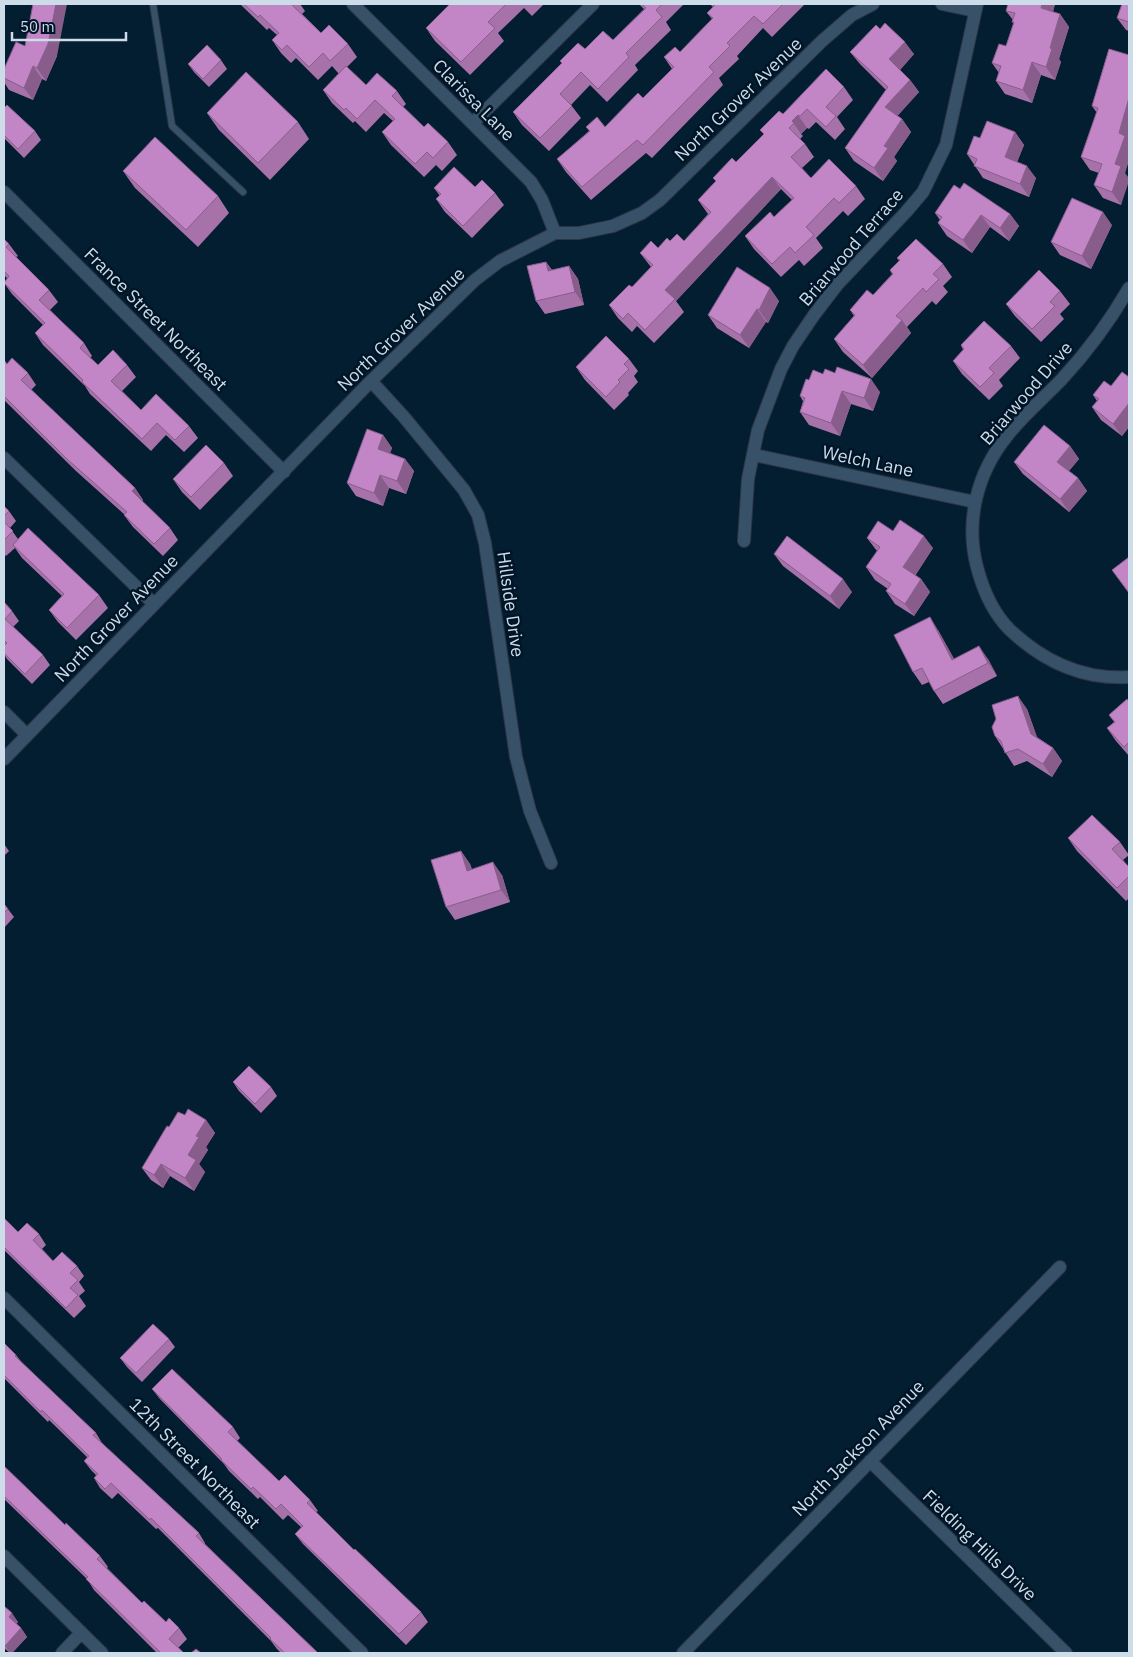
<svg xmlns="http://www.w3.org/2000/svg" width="1133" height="1657" viewBox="0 0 1133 1657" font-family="'IBM Plex Sans',sans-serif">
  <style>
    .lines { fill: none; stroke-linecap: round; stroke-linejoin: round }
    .lane-casing { stroke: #2d3646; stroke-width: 8 }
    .street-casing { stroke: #2d3646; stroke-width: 14 }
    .lane { stroke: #375268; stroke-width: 6 }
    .street { stroke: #375268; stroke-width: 12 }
    .wall { fill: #a772aa }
    .shaded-wall { fill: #885d8b }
    .building { fill: #c285c6; stroke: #885d8b }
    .labels { text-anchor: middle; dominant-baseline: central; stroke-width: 5; stroke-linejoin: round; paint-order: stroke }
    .street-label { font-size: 18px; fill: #cddce9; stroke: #001527 }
  </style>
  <rect width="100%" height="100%" fill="#041e31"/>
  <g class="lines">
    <g class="lane-casing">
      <path id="lane" d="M153,4L172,126L243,192"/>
    </g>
    <g class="street-casing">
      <path id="street" d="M353,4L531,182L542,200L555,233
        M942,4L975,11
        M473,123L593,4
        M4,192L284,472
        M1129,288C1110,321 1088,351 1062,379C1044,398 1023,415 1007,436C977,473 965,521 977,567C983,590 993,613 1010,630C1044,662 1082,680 1129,677
        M371,381L404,417L464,490L478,515L485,543L516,757L530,811L551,863
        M754,455L975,502
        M4,458L154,604
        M744,541L748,479L758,430L781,369L793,346L814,315L837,285L906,212L923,192L946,145L977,4
        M4,712L27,735
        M4,759L371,381L475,280L500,261L555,233H579L613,226L642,213L660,200L822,41L852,15L873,4
        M4,1298L362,1653
        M870,1461L1066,1653
        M4,1556L102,1653
        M62,1653L81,1633
        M683,1653L1060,1267"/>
    </g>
    <use href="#lane" class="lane"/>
    <use href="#street" class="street"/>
  </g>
  <path class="wall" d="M240,4H300L305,11L302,14L321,33L348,44L357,57L347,67L366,85L397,91L406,104L403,107L424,127L448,142L457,155L442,171L436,165L424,177L391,145L382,132L393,121L384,113L366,132L355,121L353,123L332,103L323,90L339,74L332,66L318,80L296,58L291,63L281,53L272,40L277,35L269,28L267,30Z
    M450,4H544L532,16L524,8L498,33L504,41L470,75L435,41L426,28Z
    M639,4H684L666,22L671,30L635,65L638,70L607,102L590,85L571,105L581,118L549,151L522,125L513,112L585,49L613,40L644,9Z
    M710,4H805L772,37L763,28L737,56L739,59L719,78L723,85L652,158L646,153L591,200L566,172L557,159L589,131L586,127H605L643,98L672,69L664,57L680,52L712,19L707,13L713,7Z
    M1055,4L1053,12L1060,14L1069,27L1059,59L1061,62L1055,80L1041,75L1032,103L1005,94L996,81L999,73L992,63L1006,46L1014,24L1012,22L1013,20L1006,11Z
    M1129,4V31L1126,30L1117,18Z
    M880,29L914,54L900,70L910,80L919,92L897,116L902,119L911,132L894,157L897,161L883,181L854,161L845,148L886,90L860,64L850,52Z
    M25,46L57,56L46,81L42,79L33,100L9,90L4,82V69Z
    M1109,49L1129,142L1121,205L1103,198L1094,185L1099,173L1090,170L1081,157L1097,113L1092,106Z
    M221,60L227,69L209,87L194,72L188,64Z
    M844,87L853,100L837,117L845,129L835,140L816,122L809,129L807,128L801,134L803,136L800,139L805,144L814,157L802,168L811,178L856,186L865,199L848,216L843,211L816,238L823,248L804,266L799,260L781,277L754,249L745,236L774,217L792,200L781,189L676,301L684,312L654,343L637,326L632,332L618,318L609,305L632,287L651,267L640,253L658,248L670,241H684L708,214L698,200L716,181L713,178L736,162L764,134L760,130L783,114Z
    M4,108L35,131L41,140L24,158L4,138Z
    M207,113L298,122L309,139L270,180L219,130Z
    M1015,132L1024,145L1017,162L1036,178L1029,197L983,178L967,154L980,138Z
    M123,171L218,196L229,213L198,247L135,188Z
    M475,187L495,193L504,205L472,238L445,212L436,199L440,196L434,188Z
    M960,189L1010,214L1019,226L1009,241L990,227L972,253L947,236L938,223L940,220L935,213Z
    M1112,225L1091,269L1060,255L1051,242Z
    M4,239L9,244L18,256L16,257L49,290L58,302L50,310L84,343L92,356L90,358L98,365H127L136,377L122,391L141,410L189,426L198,438L184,452L166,435L151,451L90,394L85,386L43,345L35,333L43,325L12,294L4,283L7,278L4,275Z
    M897,258L943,264L952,277L943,286L948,292L936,305L932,301L907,327L911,333L872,378L843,352L834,339L854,316L850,310L873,295L892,274L890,270L899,261Z
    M546,262L552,270L569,266L578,279L584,305L545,314L536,301Z
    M1060,291L1070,304L1060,314L1064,319L1041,342L1015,316L1006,304Z
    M779,301L768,323L766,322L749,348L717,328L708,315Z
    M961,345L1011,346L1020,358L999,380L1003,386L989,400L962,374L953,361L963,350Z
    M629,359L638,371L634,376L638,382L628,393L629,395L614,410L585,380L576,367Z
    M4,360L7,364L28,373L36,385L31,390L135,488L143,500L142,501L170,528L178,540L163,556L133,527L124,515H125L76,471L4,400Z
    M1129,377V427L1122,436L1101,420L1092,407L1097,401L1093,395Z
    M809,380L880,392L873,411L851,404L840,436L809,425L800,412L803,401L800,396Z
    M383,435L392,448L390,453L405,459L414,471L406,494L389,488L383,506L356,496L347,483Z
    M1070,446L1079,459L1069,471L1078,478L1087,491L1069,512L1023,474L1014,462Z
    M224,463L233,476L200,510L182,492L173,479Z
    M4,506L9,511L16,521L10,528L18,539L99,595L108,608L76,640L58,622L49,610L62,596L22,558L15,548L6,556L4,554Z
    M893,531L933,548L915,576L921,579L930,592L914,616L895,604L886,591L888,589L875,580L866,567L877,551L867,538Z
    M774,554L852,592L839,609L783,566Z
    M4,602L12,611L19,621L13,627L43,655L50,665L32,684L7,659L4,654V646L5,645L4,643Z
    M938,630L954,659H988L997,676L943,704L934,691L929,682L922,685L913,672Z
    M1129,702V756L1116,741L1107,728L1114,722L1109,715Z
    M1027,709L1037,737L1053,748L1062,761L1052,777L1027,761L1014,766L995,736Z
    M1068,838L1120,842L1129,855L1123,860L1129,867V898L1126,901L1077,851Z
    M4,844L9,851L4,856Z
    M461,851L470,864L472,869L502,875L510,902L455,920L446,907Z
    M4,904L8,909L14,917L4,928Z
    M233,1082L271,1087L277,1096L261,1113L239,1091Z
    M185,1115L206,1120L215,1133L206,1147L208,1150L199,1164L205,1172L194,1191L170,1176L163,1188L151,1180L142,1168L169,1127Z
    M4,1218L18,1232L39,1234L46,1245L42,1249L53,1261L77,1266L84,1276L79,1282L85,1291L79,1296L86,1306L74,1318L4,1250Z
    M169,1339L175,1347L142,1382L127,1367L120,1358Z
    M4,1343L16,1355L23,1364L96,1433L102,1443L199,1533L205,1543V1544L318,1653H281L277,1649L271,1641L158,1528L156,1529L118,1493L112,1499L100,1488L94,1478L96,1475L91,1470L84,1461L87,1457L49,1420L48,1422L4,1378Z
    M152,1389L233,1427L240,1438L237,1441L279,1481L310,1500L318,1511L316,1512L354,1550L421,1612L428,1622L406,1645L303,1544L295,1534L301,1527L288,1515L283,1520L260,1497L258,1499L229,1471L224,1464L160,1399Z
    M4,1466L65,1525L100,1556L108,1567L107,1568L142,1603L166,1622L179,1628L187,1639L178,1648L184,1653H157L94,1590L87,1579L4,1499Z
    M4,1606L18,1622L16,1624L21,1628L27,1637L12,1653H10L4,1648Z"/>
  <path class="shaded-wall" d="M56,4H67L57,56L46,81L37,68Z
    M1042,4H1055L1050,21L1041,8Z
    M1060,14L1069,27L1059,59L1061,62L1055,80L1046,67L1050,48Z
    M905,42L914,54L898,72L889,59Z
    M1032,62L1041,75L1032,103L1023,90Z
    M33,66L42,79L33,100L24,88Z
    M910,80L919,92L894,120L885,107Z
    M1129,98V161L1125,173L1129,178V181L1121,205L1112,192L1119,133Z
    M798,115L807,128L801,134L792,121Z
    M902,119L911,132L894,157L897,161L883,181L874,168L884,146Z
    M1015,132L1024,145L1014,170L1005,157Z
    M1027,166L1036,178L1029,197L1020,184Z
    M772,177L781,189L676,301L665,290Z
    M1103,212L1112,225L1091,269L1082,256Z
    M1010,214L1019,226L1009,241L1000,228Z
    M981,215L990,227L972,253L963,240Z
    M546,262L555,274L548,271Z
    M569,266L578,279L584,305L575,292Z
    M770,288L779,301L768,323L759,310Z
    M757,309L766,322L749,348L740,335Z
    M902,320L911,333L872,378L863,365Z
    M871,379L880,392L873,411L864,398Z
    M842,391L851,404L840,436L831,423Z
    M1129,403V427L1122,436L1113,424Z
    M383,435L392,448L387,462L378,449Z
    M1070,446L1079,459L1066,474L1057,462Z
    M405,459L414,471L406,494L397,481Z
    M380,475L389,488L383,506L374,493Z
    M1078,478L1087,491L1069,512L1060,499Z
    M135,488L143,500L141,503L132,491Z
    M924,536L933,548L912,580L903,567Z
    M843,579L852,592L839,609L830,596Z
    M921,579L930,592L914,616L905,604Z
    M930,617L938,630L962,673L952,660Z
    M979,646L988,659L997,676L988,663Z
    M1018,696L1027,709L1040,746L1031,734Z
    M1053,748L1062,761L1052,777L1043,764Z
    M461,851L470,864L476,883L467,871Z
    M493,862L502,875L510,902L501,890Z
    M206,1120L215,1133L206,1147L208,1150L199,1164L205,1172L194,1191L185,1178L188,1155L196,1136Z
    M161,1164L170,1176L163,1188L154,1175Z
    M12,1613L18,1622L15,1626L9,1617Z
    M21,1628L27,1637L12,1653H10L5,1646Z"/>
  <path class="building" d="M33,4H56L48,44L37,68L33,66L24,88L4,78V69L16,42L25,46Z
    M244,4H291L321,33L329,25L348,44L330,61L323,53L309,67L287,45L282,50L272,40L279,33L260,15L258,17Z
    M450,4H506L488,22L495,28L461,62L426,28Z
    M642,4H662L656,10L662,17L626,53L629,57L598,89L581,72L560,94L572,106L540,138L513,112L562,63L560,61L578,43L585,49L603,31L613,40L646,8Z
    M714,4H783L763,24L754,16L727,43L730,46L709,67L714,72L643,145L637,140L582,187L557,159L590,131L586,127L597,117L605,127L638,93L643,98L674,67L664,57L675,47L680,52L713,18L707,13L715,5Z
    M1008,4H1042L1041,8L1060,14L1050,48L1052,49L1046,67L1032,62L1023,90L996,81L1001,66L992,63L999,44L1006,46L1014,22H1012L1015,13L1006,11Z
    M1122,4H1129V22L1117,18Z
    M885,23L905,42L889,59L910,80L885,107L902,119L884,146L888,148L874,168L845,148L888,87L850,52L876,25L880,29Z
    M207,45L221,60L203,79L188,64Z
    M1109,49L1129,55V98L1119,133L1125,136L1115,164L1121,166L1112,192L1094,185L1102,164L1081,157L1098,108L1092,106Z
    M346,66L366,85L377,73L397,91L392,96L424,127L428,123L448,142L433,158L427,152L415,164L382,132L395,119L375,100L357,119L346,108L344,110L323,90Z
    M826,69L844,87L826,107L836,116L826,127L807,109L800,116L798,115L792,121L794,123L789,128L805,144L791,157L811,178L829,159L856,186L839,203L834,198L806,227L814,235L795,253L790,247L772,264L745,236L770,212L774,217L794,198L772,177L665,290L675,299L645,330L628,313L623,319L609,305L629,285L632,287L653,265L640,253L651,241L658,248L667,238L670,241L677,234L684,241L711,212L698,200L716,181L713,178L732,158L736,162L764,134L760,130L779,111L783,114Z
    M246,72L298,122L258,163L207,113Z
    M7,105L35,131L18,149L4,135V108Z
    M987,121L1015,132L1005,157L1027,166L1020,184L974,166L977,159L967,154L974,136L980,138Z
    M155,137L218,196L186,230L123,171Z
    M454,167L475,187L482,180L495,193L463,226L436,199L441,194L434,188Z
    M964,183L1010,214L1000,228L981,215L963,240L938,223L942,217L935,213L954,185L960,189Z
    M1072,198L1103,212L1082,256L1051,242Z
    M4,239L9,244L6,247L49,290L39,300L84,343L80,348L98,365L113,350L127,365L111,381L141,410L156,394L189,426L175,440L157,423L142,439L82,382L83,380L35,333L45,323L4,283L9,276L4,271Z
    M916,239L943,264L933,274L939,279L926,292L923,288L896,316L902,320L863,365L834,339L855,315L850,310L867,290L873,295L893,274L890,270L900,260L897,258Z
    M546,262L548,271L569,266L575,292L536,301L527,266Z
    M737,267L770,288L759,310L757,309L740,335L708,315Z
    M1039,270L1060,291L1050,302L1055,306L1032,329L1006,304Z
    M984,321L1011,346L989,368L994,373L980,387L953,361L964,349L961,345Z
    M606,336L629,359L624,364L629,369L618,380L620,382L606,397L576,367Z
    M12,358L28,373L21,380L135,488L132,491L170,528L154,544L124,515L127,512L67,459L4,396V360L7,364Z
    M837,367L871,379L864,398L842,391L831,423L800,412L805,398L800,396L806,379L809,380L813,370L823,374L825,369L835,373Z
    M1122,372L1129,377V403L1113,424L1092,407L1099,399L1093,395L1104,381L1111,386Z
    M1044,425L1070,446L1057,462L1078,478L1060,499L1014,462Z
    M367,429L383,435L378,449L405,459L397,481L380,475L374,493L347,483Z
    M206,445L224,463L191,497L173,479Z
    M4,506L9,511L4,516Z
    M900,520L924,536L903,567L921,579L905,604L886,591L891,584L866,567L880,547L867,538L878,521L893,531Z
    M4,522L13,531L4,540Z
    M28,528L99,595L67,628L49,610L64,594L13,545Z
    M787,536L843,579L830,596L774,554Z
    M1129,557V593L1112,570Z
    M4,602L12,611L5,619L43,655L25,674L4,653V646L7,643L4,640Z
    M930,617L952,660L979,646L988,663L934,691L922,668L913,672L894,635Z
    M1018,696L1031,734L1053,748L1043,764L1018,749L1005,753L1001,741L995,736L992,727L996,719L992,705Z
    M1127,699L1129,702V742L1124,747L1107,728L1115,722L1109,715Z
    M1092,815L1120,842L1112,849L1129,867V876L1117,888L1068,838Z
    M461,851L467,871L493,862L501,890L446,907L431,860Z
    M4,904L8,909L4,913Z
    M249,1066L271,1087L255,1104L233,1082Z
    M188,1109L206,1120L196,1136L199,1137L188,1155L196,1160L185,1178L161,1164L154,1175L142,1168L167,1126L169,1127L178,1112L185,1115Z
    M4,1218L18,1232L27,1223L39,1234L33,1240L53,1261L62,1252L77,1266L70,1273L78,1280L70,1288L78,1295L66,1308L4,1247Z
    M153,1324L169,1339L136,1373L120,1358Z
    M4,1343L16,1355L15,1356L96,1433L93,1435L199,1533L196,1536L318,1653H285L270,1639L271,1638L151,1518L150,1520L111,1483L105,1489L94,1478L98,1474L84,1461L89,1456L42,1410L41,1412L4,1375Z
    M172,1369L233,1427L228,1432L279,1481L285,1475L310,1500L307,1503L354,1550L355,1549L421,1612L399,1634L295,1534L303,1526L281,1504L276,1509L253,1487L251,1489L221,1460L222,1459L152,1389Z
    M4,1466L65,1525L66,1523L100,1556L97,1559L142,1603L144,1601L166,1622L169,1618L179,1628L169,1639L184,1653H161L86,1579L88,1577L4,1496Z
    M4,1606L12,1613L9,1617L21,1628L5,1646L4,1645Z
    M196,1649L201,1653H191Z"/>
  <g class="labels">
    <g class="street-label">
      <text transform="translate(738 99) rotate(-44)">North Grover Avenue</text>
      <text transform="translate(474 100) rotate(45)">Clarissa Lane</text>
      <text transform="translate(851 247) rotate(-49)">Briarwood Terrace</text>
      <text transform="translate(156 319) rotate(45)">France Street Northeast</text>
      <text transform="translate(401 329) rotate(-44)">North Grover Avenue</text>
      <text transform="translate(1026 393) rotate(-49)">Briarwood Drive</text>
      <text transform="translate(868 461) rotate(12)">Welch Lane</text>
      <text transform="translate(511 604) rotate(82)">Hillside Drive</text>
      <text transform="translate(116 618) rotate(-46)">North Grover Avenue</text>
      <text transform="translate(858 1448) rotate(-46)">North Jackson Avenue</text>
      <text transform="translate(195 1463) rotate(45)">12th Street Northeast</text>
      <text transform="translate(980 1545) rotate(44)">Fielding Hills Drive</text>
    </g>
  </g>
  <rect width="1133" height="1657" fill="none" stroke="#cddce9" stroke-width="10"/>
  <path d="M12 32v8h114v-8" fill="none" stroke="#cddce9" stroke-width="2.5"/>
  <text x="20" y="32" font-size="15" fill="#cddce9" stroke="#001527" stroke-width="4" paint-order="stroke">50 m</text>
</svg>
